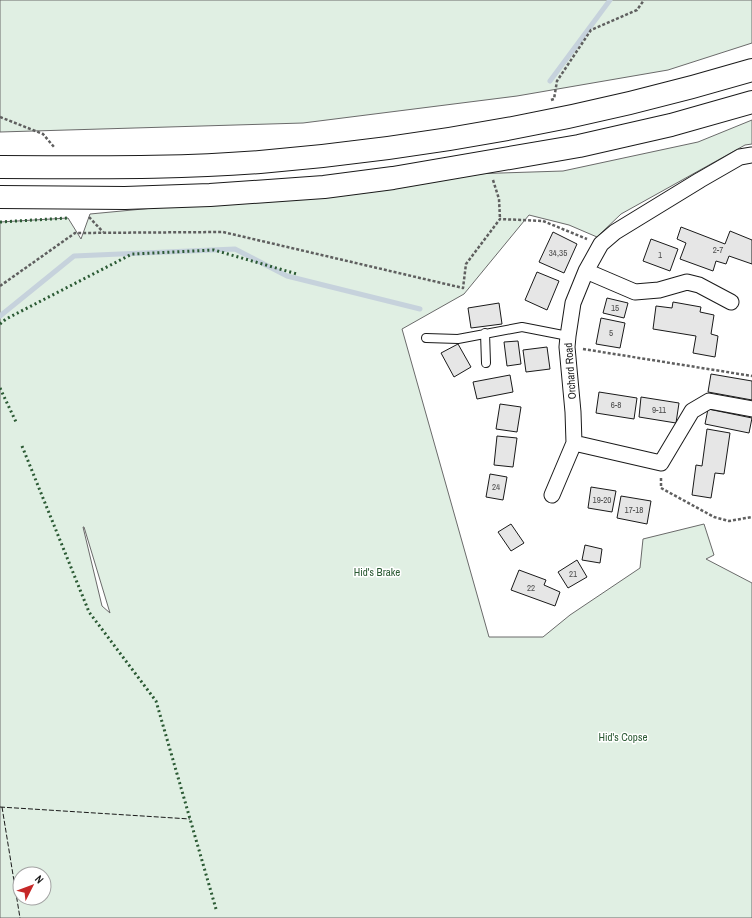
<svg xmlns="http://www.w3.org/2000/svg" width="752" height="918" viewBox="0 0 752 918" font-family="'Archivo Narrow',sans-serif">
  <style>
    .green { fill: #e0efe3; stroke: #6a6a6a; fill-rule: evenodd }
    .lines { fill: none; stroke-linecap: round; stroke-linejoin: round }
    .stream { stroke: #c6d2dc; stroke-width: 5 }
    .building { fill: #e6e6e6; stroke: #1a1a1a }
    .lane-casing { stroke: #1a1a1a; stroke-width: 10 }
    .street-casing { stroke: #1a1a1a; stroke-width: 17 }
    .highway-casing { stroke: #1a1a1a; stroke-width: 24 }
    .path { stroke: #5f5f5f; stroke-width: 2.5; stroke-dasharray: 3 2; stroke-linecap: butt }
    .lane { stroke: #fff; stroke-width: 8 }
    .street { stroke: #fff; stroke-width: 15 }
    .highway { stroke: #fff; stroke-width: 22 }
    .hedge { stroke: #2b5a34; stroke-width: 3; stroke-dasharray: 2 3; stroke-linecap: butt }
    .fence { stroke: #1a1a1a; stroke-width: 1; stroke-dasharray: 5 2; stroke-linecap: butt }
    .labels { text-anchor: middle; dominant-baseline: central; stroke-width: 3; stroke-linejoin: round; paint-order: stroke }
    .number-label { font-size: 9px; fill: #4d4d4d }
    .street-label { font-size: 11px; fill: #1a1a1a; stroke: #fff }
    .park-label { font-size: 11px; fill: #2b5a34; stroke: #fff }
  </style>
  <rect width="100%" height="100%" fill="#fff"/>
  <path class="green" d="M0,0H752V43L668,70L517,96L303,123L0,132Z
    M752,120V144L745,145L621,214L597,237L569,225L529,215L464,294L402,329L489,637H543L570,615L640,568L643,539L704,524L714,555L706,559L752,583V918H0V222L68,218L81,239L90,214L323,192L470,174L563,171L698,142ZM83,527H84L110,613L102,606ZM20,874H44V898H20Z"/>
  <g class="lines">
    <path class="stream" d="M550,81L610,0
      M0,316L74,256L235,249L287,276L420,309"/>
  </g>
  <path class="building" d="M681,227L725,244L730,231L752,240V264L729,256L726,264L716,261L713,271L680,259L686,243L677,239Z
    M553,232L577,244L564,273L539,262Z
    M651,239L678,249L670,271L643,261Z
    M537,272L559,281L547,310L525,300Z
    M607,298L628,303L624,318L603,313Z
    M673,302L701,307L700,312L714,315L711,334L718,336L715,357L693,353L696,336L653,329L656,306L672,308Z
    M499,303L502,324L471,328L468,308Z
    M601,318L625,323L620,348L596,344Z
    M518,341L521,364L507,366L504,342Z
    M458,344L471,367L454,377L441,353Z
    M547,347L550,369L526,372L523,350Z
    M711,374L752,381V400L708,392Z
    M510,375L513,392L477,399L473,382Z
    M599,392L637,398L634,419L596,413Z
    M641,397L679,403L676,423L639,417Z
    M500,404L521,407L517,432L496,429Z
    M708,409L752,418L749,433L705,424Z
    M707,429L730,433L724,474L715,473L711,498L692,495L696,465L702,466Z
    M497,436L517,438L513,467L494,465Z
    M490,474L507,477L503,500L486,497Z
    M591,487L616,491L612,512L588,508Z
    M621,496L651,501L647,524L617,518Z
    M511,524L524,543L511,551L498,532Z
    M585,545L602,549L600,563L582,560Z
    M577,560L587,577L568,588L558,572Z
    M519,570L546,580L544,585L560,592L555,606L511,590Z"/>
  <g class="lines">
    <g class="lane-casing">
      <path id="lane" d="M485,333L486,363
        M426,338L458,339L522,327L568,336"/>
    </g>
    <g class="street-casing">
      <path id="street" d="M752,155L740,157L700,180L615,232L601,244L586,271L573,303L568,336L567,347L573,412L574,443L661,463L692,411L709,401L752,409
        M586,271L635,292L659,290L687,282L699,285L731,302
        M552,495L574,443"/>
    </g>
    <g class="highway-casing">
      <path id="highway" d="M0,167C87,167 174,169 260,162C427,148 592,118 752,70
        M0,197L125,198L210,195L324,187L393,178L579,146L671,125L752,102"/>
    </g>
    <path class="path" d="M551,100L554,99L557,81L591,30L637,10L644,0
      M0,117L43,134L54,147
      M493,180L499,199L500,219
      M89,217L103,232
      M0,286L75,233L223,232L463,288L466,264L500,219L543,221L587,239
      M583,349L752,376
      M661,478V488L714,517L729,521L752,517"/>
    <use href="#lane" class="lane"/>
    <use href="#street" class="street"/>
    <use href="#highway" class="highway"/>
    <path class="hedge" d="M0,222L68,218
      M0,324L6,319L132,254L214,250L297,274
      M0,388L16,422
      M22,446L89,612L156,701L216,909"/>
    <path class="fence" d="M0,807L190,819
      M2,807L20,918"/>
  </g>
  <g class="labels">
    <g class="number-label">
      <text x="718" y="250">2-7</text>
      <text x="558" y="253">34,35</text>
      <text x="660" y="255">1</text>
      <text x="615" y="308">15</text>
      <text x="611" y="333">5</text>
      <text x="616" y="405">6-8</text>
      <text x="659" y="410">9-11</text>
      <text x="496" y="487">24</text>
      <text x="602" y="500">19-20</text>
      <text x="634" y="510">17-18</text>
      <text x="573" y="574">21</text>
      <text x="531" y="588">22</text>
    </g>
    <g class="street-label">
      <text transform="translate(570 371) rotate(-94)">Orchard Road</text>
    </g>
    <g class="park-label">
      <text x="377" y="572">Hid's Brake</text>
      <text x="623" y="737">Hid's Copse</text>
    </g>
  </g>
  <g transform="translate(32 886) rotate(48)"><circle r="19" fill="#ffffff" stroke="#a3a3a3"/>
  <path d="M0-3L7 15L0 10L-7 15Z" fill="#c62828"/>
  <text y="-6" font-size="11" font-weight="bold" text-anchor="middle" fill="#1a1a1a">N</text>
  </g>
</svg>
